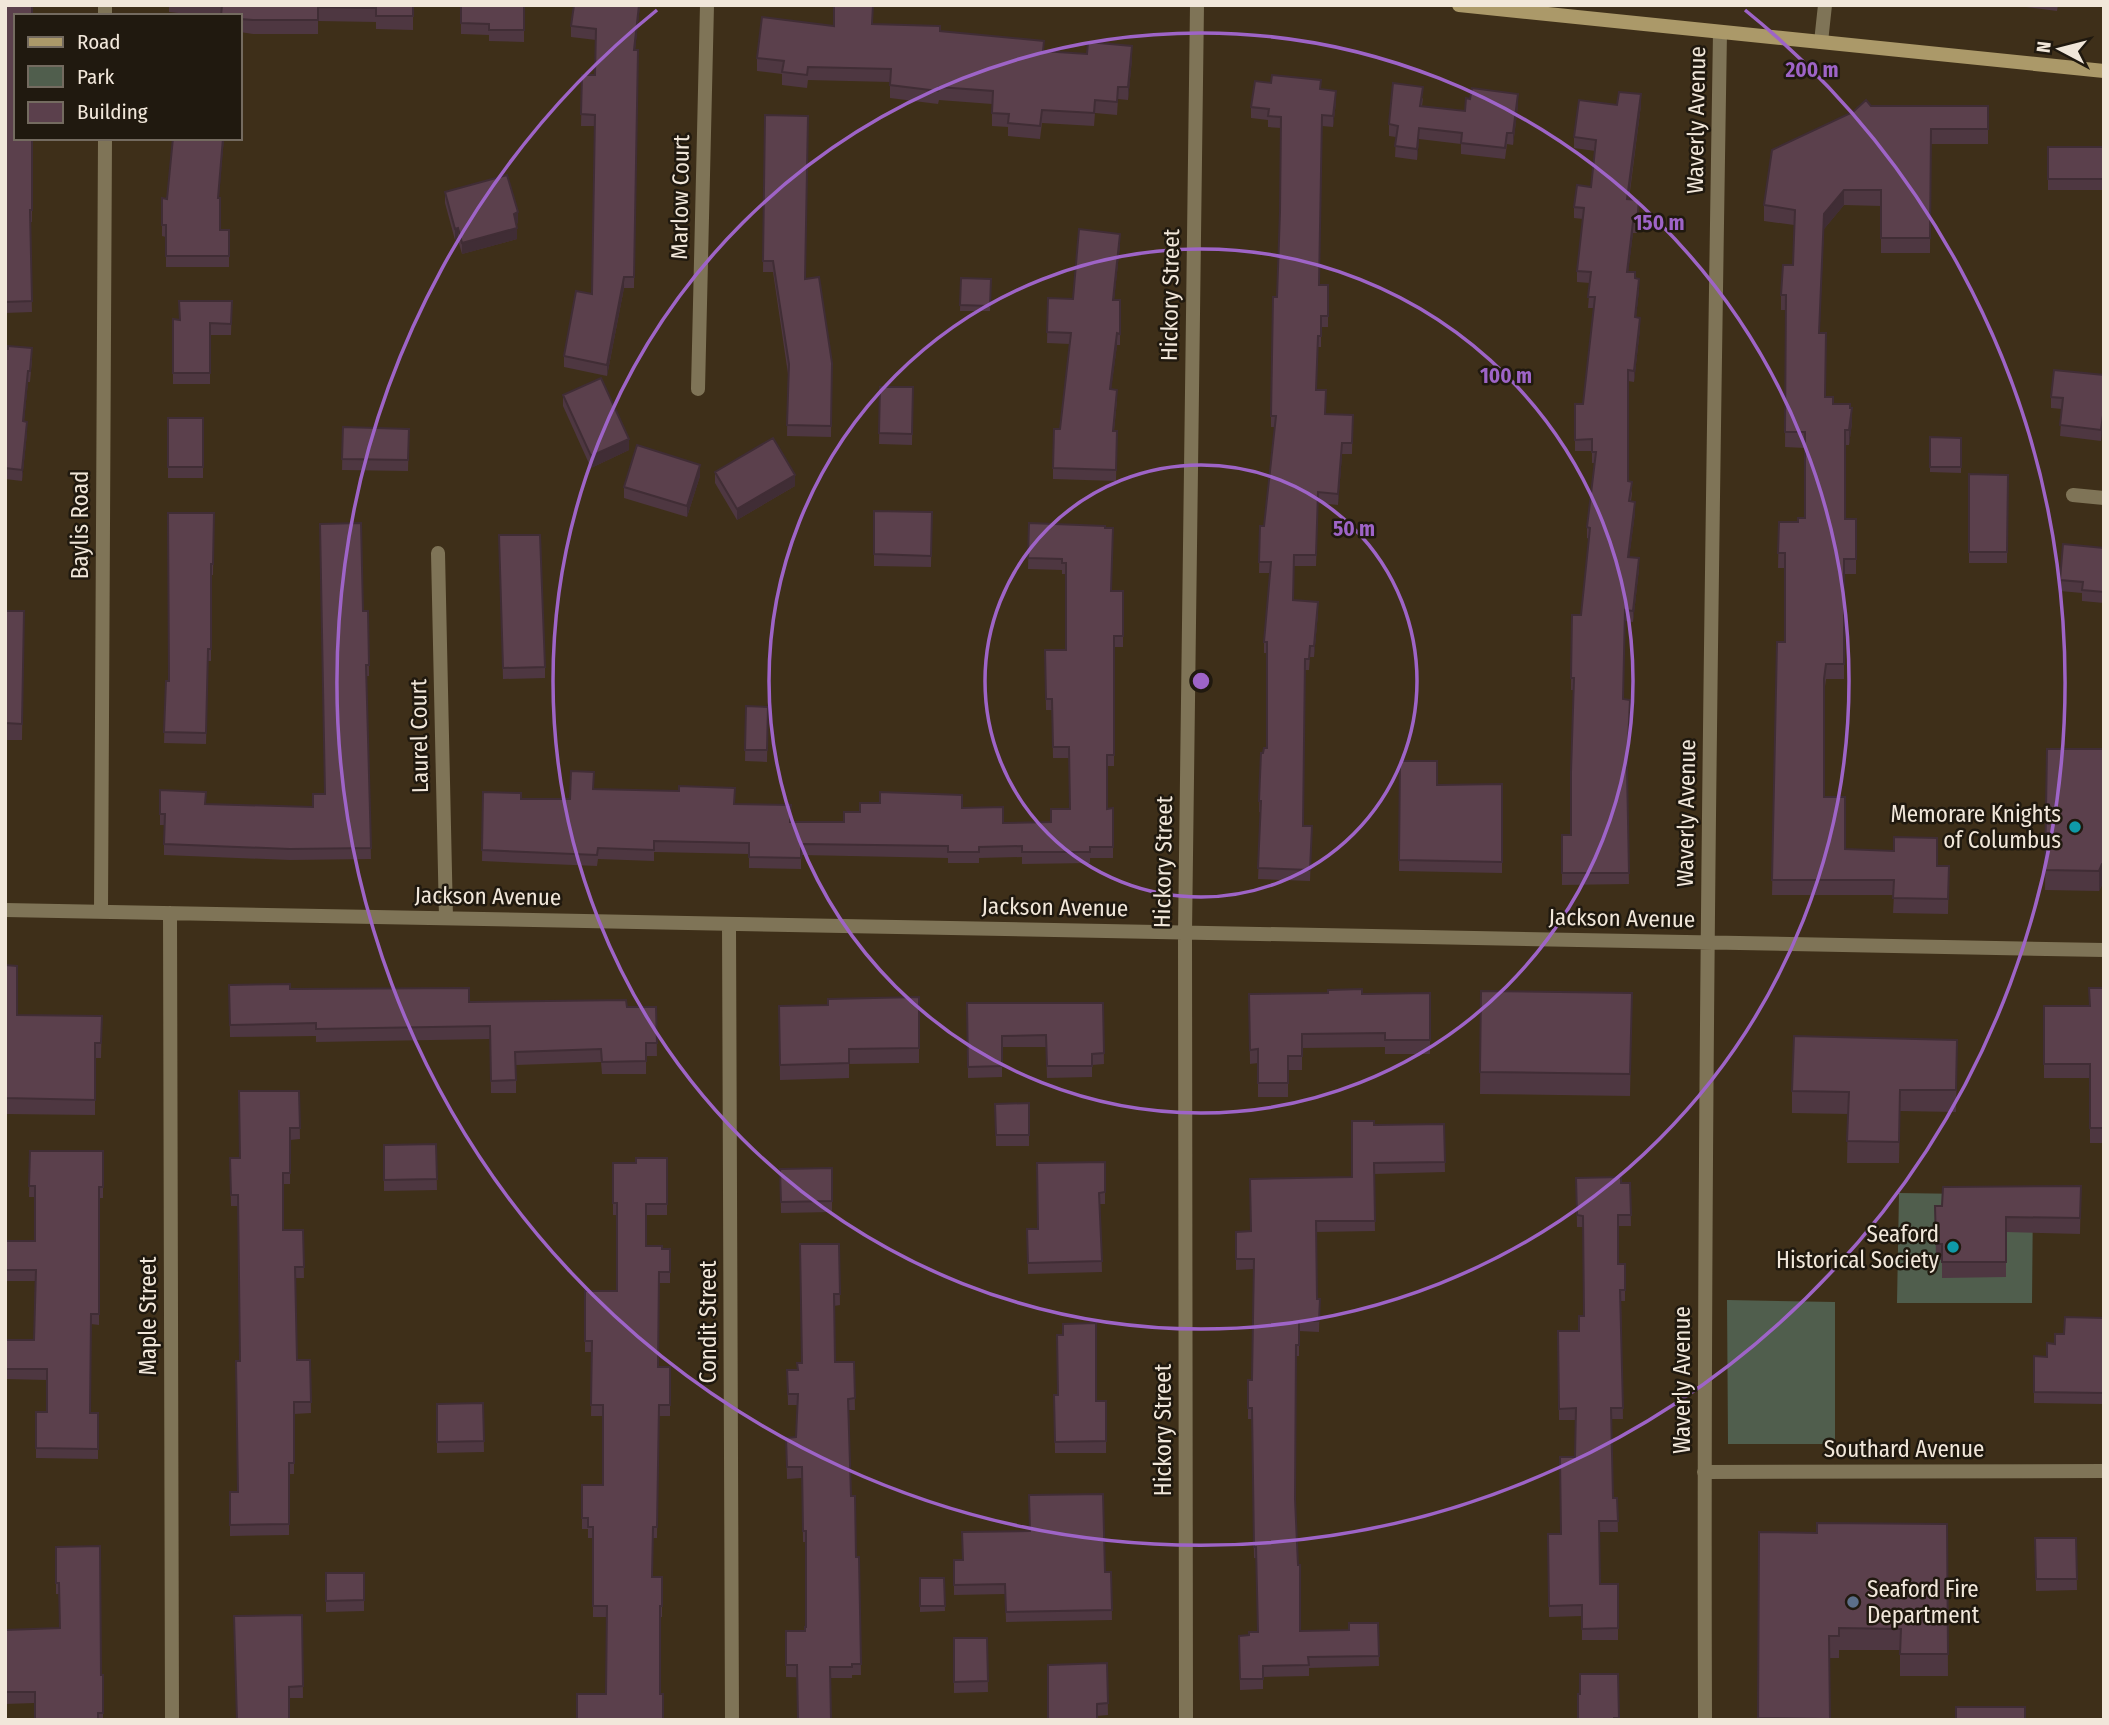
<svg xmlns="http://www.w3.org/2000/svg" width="2109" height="1725" viewBox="0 0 2109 1725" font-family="'Fira Sans Condensed',sans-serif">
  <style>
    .green { fill: #505e4d }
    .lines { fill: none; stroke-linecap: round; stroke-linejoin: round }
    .street { stroke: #7f7457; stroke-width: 14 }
    .secondary { stroke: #ab9969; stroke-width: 14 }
    .wall { fill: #4e3741 }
    .shaded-wall { fill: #402d35 }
    .building { fill: #5b404c; stroke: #402d35; stroke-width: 2 }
    .ring { fill: none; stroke: #9e64c7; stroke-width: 3.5 }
    .culture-dot { fill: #0f9aa8; stroke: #20190f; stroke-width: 2.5 }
    .service-dot { fill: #5c6f8a; stroke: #20190f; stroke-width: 2.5 }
    .labels { text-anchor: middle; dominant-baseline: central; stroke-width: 5; stroke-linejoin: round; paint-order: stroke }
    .street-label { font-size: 23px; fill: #f1e7da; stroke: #20190f }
    .poi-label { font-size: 23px; fill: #f1e7da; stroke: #20190f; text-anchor: end }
    .centre { fill: #9e64c7; stroke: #20190f; stroke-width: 3.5 }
    .ring-label { font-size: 21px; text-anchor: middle; font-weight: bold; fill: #9e64c7; stroke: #20190f; stroke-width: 5; stroke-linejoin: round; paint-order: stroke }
  </style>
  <rect width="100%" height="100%" fill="#3e2f19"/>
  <path class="green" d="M1899,1193L2033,1195L2032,1303H1897Z
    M1727,1300L1835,1302V1444H1728Z"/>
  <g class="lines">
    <path class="street" d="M105,16V5
      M1821,42L1825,5
      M698,389L707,5
      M2073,495L2104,498
      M438,553L446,918
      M5,910L2104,950
      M101,912L105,138
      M170,913L172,1720
      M729,924L732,1720
      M1704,1472L2104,1471
      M1186,1720L1185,933L1197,5
      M1705,1720C1703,1157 1711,594 1720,32"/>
    <path class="secondary" d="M1459,5L2104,71"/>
  </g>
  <path class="wall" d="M5,5L16,16L32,138V222H30L32,312L5,313Z
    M169,5H413V30L376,29V22L318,21V34H253L240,32V16H205L169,12Z
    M461,5H524V42L489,41V35L461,34Z
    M640,5L635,50L638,61L634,288H624L607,376L564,367V356L592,294L595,126H581L582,75H595L596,40L571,37V26Z
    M2010,5H2058L2057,11Z
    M873,24L940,31L1044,51L1132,59L1128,100L1118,99L1117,115L1095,113L1094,126L1042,123L1040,139L1008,136V127L992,126V104L939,100L938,104L890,98V82L808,80L807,88L782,85V74L757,71V58L834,26Z
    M1321,89L1336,102L1333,127L1322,126L1319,285H1328V327H1321V347H1318L1316,390L1326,414L1353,415L1352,454H1342L1338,505L1318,503L1316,566H1294V600L1318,613L1314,657H1310L1309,670H1305L1303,826H1312L1310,881L1258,879L1261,812H1259L1261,753H1263L1267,748V653H1264V642L1270,573H1259L1260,526H1264L1275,427H1271V416L1277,297L1280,212L1281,128L1268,127V120L1251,118V107Z
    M1423,98L1422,106L1465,111L1518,105L1513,145L1507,144L1505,159L1461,154V144L1419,139L1417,160L1395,157L1396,137L1389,136V124Z
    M1617,105H1641L1629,199L1639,212L1637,233H1633L1628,272L1635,278L1639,290L1636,317L1640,329L1634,382L1628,381V481L1632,493L1631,501L1635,513L1629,557L1639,569L1633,622L1625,621L1623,699L1627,776L1629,884L1562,885V835H1571L1574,690H1571L1572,615H1581L1589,539L1587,538V527L1595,463H1592V451H1575V404H1583L1594,308H1588L1590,283L1577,282V271L1583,219L1574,218V207L1591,187L1595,151L1574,148V137Z
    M1871,106H1988V144H1931L1930,253H1881V206L1844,205L1824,229L1819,333L1825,397L1852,423L1849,445H1845V519H1856V574H1844V679H1826L1824,694V797L1845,849L1937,866H1949L1948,914L1893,913L1894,895H1772L1777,642H1785V568H1778L1779,522H1798L1805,518V448L1785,447L1786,310H1781V295L1793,265L1794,225L1764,221V205Z
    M765,115L805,279L832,363L831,437L787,436L788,374L773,272H763Z
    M173,138H224L218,198L220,230H229V267H166V237L162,236V198L167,199Z
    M2048,147H2104V190H2048Z
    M445,192L518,223L516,224L517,239L462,254L458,240H455L445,203Z
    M1120,245L1114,300H1120V345H1117L1111,389L1117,401L1114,431H1117L1116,481L1053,479V468L1060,429L1070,344L1047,343L1048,298L1073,299Z
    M961,278L991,279L990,311H960Z
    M232,301L231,335H210V384H173V319L179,320Z
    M5,349L32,360L30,382H28L24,421L27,433L22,481L5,479Z
    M2104,375L2101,441L2060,436L2062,409L2051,408V397Z
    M880,387H913L912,445L879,444Z
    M563,395L629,450L591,468L563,406Z
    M168,418H203V478H168Z
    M343,427L409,429L408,471L342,470Z
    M1930,437L1961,438V473L1930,472Z
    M715,472L795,486L737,520L715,483Z
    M1969,474L2008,475L2007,563H1969Z
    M700,476L687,517L624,498V487Z
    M874,511L932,512L931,567L874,566Z
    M214,513L213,575H211V661H208L206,744L164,743L166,681H169Z
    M1029,523L1112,591H1123V647H1114V766H1107V809L1113,808V858H1090V863L1022,864V857L979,858V863H948V858L801,855V869L749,868V854L654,852V861L598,859L597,866L482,861L483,792L521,799H570L594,789L735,804L790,822H844L860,812L962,808L1003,823L1051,822L1070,809L1069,758H1053L1052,710H1046L1045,650H1066V574H1062V570L1028,569Z
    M499,535L545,667V678L503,679Z
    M2104,548V603L2082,601V593L2060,591V580Z
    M5,611H24L22,740H5Z
    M363,611H368L369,676H366L371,859L290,860L164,855V825H160V790L206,804L313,807L325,794Z
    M746,706L768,707L767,762L745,761Z
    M2047,749H2104L2102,885L2099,891L2045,890Z
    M1400,761L1437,785L1502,862V873L1399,871Z
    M5,965L17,1015L102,1016L101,1058H95V1115L5,1114Z
    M229,985L469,1002L627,1007H656L657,1056H646V1074H602L601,1062L516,1065V1093H491L490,1039L316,1042V1036L230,1037Z
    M2104,988V1143H2090V1078H2044V1006H2089Z
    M1481,991L1632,993L1630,1096L1480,1094Z
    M1430,993V1054H1385V1047L1302,1048V1070H1288V1097H1258V1063L1250,1064L1249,994Z
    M919,997V1063L849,1064V1078L780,1080L779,1006L828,1005Z
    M967,1003H1103L1104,1064L1092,1065V1077L1047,1078L1046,1047H1002V1077L968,1078Z
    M1957,1062L1956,1112L1900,1111L1899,1163H1847L1848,1114L1792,1113V1091Z
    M299,1091L300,1139L290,1140V1184H283V1230H303L304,1278H295L297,1360H310L311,1413L294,1414V1474H289V1535L230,1536V1492H238L240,1361L238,1206H231L230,1169Z
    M1029,1103V1146H996L995,1104Z
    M1444,1124L1445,1172L1374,1174L1375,1231L1316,1232L1317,1299H1320L1319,1332L1299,1331V1356H1296L1295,1500L1300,1631L1349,1630L1378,1623L1379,1666L1309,1668V1676L1263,1677V1689L1240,1690L1239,1636L1249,1635L1258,1632L1256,1558H1254L1252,1419H1248V1380H1252L1254,1269L1236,1270V1232L1251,1231L1352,1177L1374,1125Z
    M436,1144L437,1190L384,1191V1145Z
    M30,1151H103V1198H99V1325L91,1324L90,1413H98V1459L36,1458V1412H47V1380L5,1379V1340H34L35,1281H5V1241H35V1197H29Z
    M667,1158V1215H646V1246L662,1249H670V1283H659L658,1367H670V1416H659L657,1538H653L652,1577H662V1617H660L606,1694L607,1617H593V1538H588V1529H582V1485H603V1416H591L592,1352H585V1291H617V1215H613V1163H636Z
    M1105,1162V1204H1100L1102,1272L1028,1274L1027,1229H1038Z
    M832,1168V1212L781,1213L780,1169Z
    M1576,1178L1630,1183L1631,1226H1618V1264H1625V1301H1621L1623,1419H1611L1613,1498H1617L1618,1532H1599L1600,1584H1618V1640H1582V1616L1549,1617L1548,1534H1561L1575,1457L1576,1420H1559L1558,1331H1579L1584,1316L1583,1227H1577Z
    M2081,1186L2080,1234L2006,1232V1277L1942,1278V1260H1936L1935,1206H1942Z
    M839,1244L840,1305L834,1306L835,1362H854L855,1410H849L851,1496L856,1557H859L861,1675H852V1678H830L786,1677V1631H805L806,1627V1542H803L802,1478L787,1479L786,1438L796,1437L798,1405H788L787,1370H798L802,1363Z
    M2104,1318V1404L2034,1403V1356L2047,1357L2055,1344L2064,1334Z
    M1054,1395L1096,1401H1106V1453H1055Z
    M483,1403L484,1452L437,1453V1404Z
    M1947,1524L1948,1676H1900V1650H1839V1658H1829L1830,1720H1758L1759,1532L1817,1533Z
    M2035,1538H2076L2077,1590L2036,1591Z
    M56,1547L101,1675H103V1720H35V1703L5,1704V1630L60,1628L59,1594H56Z
    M954,1560L1111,1572L1112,1620L1006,1622L1005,1594L954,1595Z
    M326,1573H364V1611L326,1612Z
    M920,1578H944L945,1611L920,1612Z
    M302,1615L303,1698H289L237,1720Z
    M954,1638H987L988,1692L954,1693Z
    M1107,1663L1108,1715L1048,1720Z"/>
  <path class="shaded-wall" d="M639,5H640L634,61V50Z
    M1132,46V59L1128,100V87Z
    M1336,91V102L1333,127V116Z
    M1518,94V105L1513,145V133Z
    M1641,94V105L1627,210V199Z
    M1419,128V139L1417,160V149Z
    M223,138H224L218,210V198Z
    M1844,190V205L1824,229L1819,348L1824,214Z
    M1639,200V212L1637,233V222Z
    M518,212V223L514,225V214Z
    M1633,222V233L1627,283V272Z
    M458,228V240H455V229Z
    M517,228V239L462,254V243Z
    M1120,234V245L1113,311V300Z
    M624,277V288L607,376V365Z
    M1639,279V290L1635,328V317Z
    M1640,318V329L1634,382V371Z
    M1117,333V345L1110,400V389Z
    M28,371V382L23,432V421Z
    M1852,408V423L1849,445V430Z
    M2104,408V420L2101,441V430Z
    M27,422V433L22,481V470Z
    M629,439V450L591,468V456Z
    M1342,443V454L1338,505V494Z
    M700,465V476L687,517V506Z
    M795,475V486L737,520V509Z
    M1635,502V513L1628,568V557Z
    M1639,558V569L1633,622V611Z
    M1318,602V613L1314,657V646Z
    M2104,863V884L2102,885L2099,891V871L2102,864Z"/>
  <path class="building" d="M5,5H32V16H16V138H32V210H30L32,301L5,302Z
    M222,5H413V16H376V8L318,7V20H253L240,19V16H221Z
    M461,5H524V30H489V24L461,23Z
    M574,5H639L634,50H638L634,277H624L607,365L564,356L576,291L592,294L595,115L581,114L582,75H595L596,29L571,26Z
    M834,5H873L872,24L940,26V31L1044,41L1043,51L1087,54L1088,42L1132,46L1128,87H1118L1117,102L1095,100L1094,113L1042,110L1040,126L1008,123L1009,114L992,113L993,91L939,87L938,91L890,85L891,69L808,67L807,75L782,72L784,61L757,58L762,17L834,26Z
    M1272,75L1321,80L1320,89L1336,91L1333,116L1322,115L1319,285H1328V316H1321V336H1318L1316,390H1326L1325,414L1353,415L1352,443H1342L1338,494L1318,492L1316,555H1294L1293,600L1318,602L1314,646H1310L1309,659H1305L1303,826H1312L1310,870L1258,868L1261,801H1259L1261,753H1263L1264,748H1267V642H1264L1271,562H1259L1260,526H1264L1276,416H1271L1273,297H1277L1280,212L1281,117L1268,116L1269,109L1251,107L1255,81L1271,83Z
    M1393,83L1423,87L1420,106L1465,111L1466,98L1470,99L1472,88L1518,94L1513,133H1507L1505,148L1461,143L1462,133L1419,128L1417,149L1395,146L1398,126L1389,124Z
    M1619,92L1641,94L1627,199L1639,200L1637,222H1633L1627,272H1635V278L1639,279L1635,317L1640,318L1634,371L1628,370V481L1632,482L1629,501L1635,502L1628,557L1639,558L1633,611L1625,610L1623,699L1630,700L1627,768L1629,873H1562V835H1571V772L1574,678H1571L1572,615H1581L1590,528L1587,527L1596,452H1592V439L1575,440V404H1583L1595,297H1588L1591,272L1577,271L1584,208L1574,207L1577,185L1591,187L1596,140L1574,137L1579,100L1617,105Z
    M1866,100L1871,106H1988V129H1931L1930,238H1881V190H1844L1824,214L1819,333H1826L1825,397H1833V404H1850V408H1852L1849,430H1845V519H1856V559H1844V664H1826L1824,679V797H1845V849L1894,851V837L1937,838V866H1949L1948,899L1893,898L1894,880H1772L1777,642H1785V553H1778L1779,522H1798V518H1805V432H1785L1786,295H1781L1783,265H1793L1795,210L1764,205L1772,150L1853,112Z
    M765,115L808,116L805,279L819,277L832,363L831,426L787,425L789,364L773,261H763Z
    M173,138H223L218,198H220V230H229V256H166V225H162V198L167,199Z
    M2048,147H2104V179H2048Z
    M507,175L518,212L514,214L517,228L462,243L458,228L455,229L445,192Z
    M1079,229L1120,234L1113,300H1120V334L1117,333L1110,389L1117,390L1113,431H1117L1116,470L1053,468L1054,429H1060L1071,333L1047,332L1048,298L1073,299Z
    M961,278L991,279L990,306L960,305Z
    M179,301H232L231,324L210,323V373H173V319L180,320Z
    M8,346L32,348L30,371H28L23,421L27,422L22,470L5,468V349H8Z
    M2054,370L2104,375V408L2101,430L2060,425L2063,398L2051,397Z
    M601,378L629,439L591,456L563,395Z
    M880,387H913L912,434L879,433Z
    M168,418H203V467H168Z
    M343,427L409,429L408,460L342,459Z
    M1930,437L1961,438V467H1930Z
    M773,438L795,475L737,509L715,472Z
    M637,445L700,465L687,506L624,487Z
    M1969,474L2008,475L2007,552H1969Z
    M874,511L932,512L931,556L874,554Z
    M168,513H214L213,564H211V649H208L206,733L164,732L166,681H169Z
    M361,523L363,611H368L369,665H366L371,848L290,849L164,844L165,814H160V790L206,792L205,804L313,807V794H325L320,524Z
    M1029,523L1105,526V528H1113L1111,591H1123V636H1114V755H1107V809L1113,808V847H1090V852H1022V846L979,847V852H948V846L801,844V858L749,857V843L654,841V850L598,848L597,855L482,850L483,792L521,793V799H570L571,771L594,772L593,789L679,791V786L735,788L734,804L791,805L790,822H844V812H860V803H880V792L962,795V808L1003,807V823L1051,822V809H1070L1069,747H1053L1052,699H1046L1045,650H1066V563H1062V559L1028,558Z
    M499,535H540L545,667L503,668Z
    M2063,544L2104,548V592L2082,590L2083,582L2060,580Z
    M5,611H24L22,724L5,723Z
    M746,706L768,707L767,750H745Z
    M2047,749H2104V863L2102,864L2099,871L2045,870Z
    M1400,761H1437V785L1502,784V862L1399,860Z
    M5,965L17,966V1015L102,1016L101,1043H95V1100L5,1098Z
    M290,984V989L469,988V1002L626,1000L627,1007H656L657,1043H646V1061L602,1062L601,1049L515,1052L516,1080L491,1081L490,1026L316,1029V1023L230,1025L229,985Z
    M2089,988H2104V1128H2090V1064H2044V1006H2090Z
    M1362,989V994L1430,993V1040H1385V1033L1302,1034V1056H1288V1083H1258V1049L1250,1050L1249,994L1328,993V990Z
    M1481,991L1632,993L1630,1074L1480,1072Z
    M919,997V1048L849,1049V1063L780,1065L779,1006L828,1005V999Z
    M967,1003H1103L1104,1053L1092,1054V1066H1047L1046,1035L1002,1036V1066L968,1067Z
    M1794,1036L1957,1040L1956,1090H1900L1899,1142L1847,1141L1849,1092L1792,1091Z
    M239,1091H299L300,1128H290V1173H283V1230H303L304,1267H295L297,1360H310L311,1402H294V1463H289V1524L230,1525V1492H238L236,1361H240L238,1195H231L230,1158H240Z
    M1029,1103V1135H996L995,1104Z
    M1352,1121H1374V1125L1444,1124L1445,1162L1374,1163L1375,1221H1316L1317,1299H1320L1319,1321H1299V1345H1296L1295,1499L1298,1565H1300V1631L1349,1630V1623H1378L1379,1656L1308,1657L1309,1665L1263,1666V1679H1240L1239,1636L1249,1635V1632H1258L1256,1547H1254L1252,1408H1248V1380H1252L1254,1259H1236V1232L1251,1231L1250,1179L1352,1177Z
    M436,1144L437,1179L384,1180V1145Z
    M30,1151H103V1187H99V1314H91L90,1413H98V1449L36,1448V1412H47V1369H5V1340H34L36,1270H5V1241H35V1186H29Z
    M636,1158H667V1204H646V1246H662V1249H670V1272H659L658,1367H670V1405H659L657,1527H653L652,1577H662V1606H660V1694H663V1720H577V1694H606L607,1606H593V1527H588V1518H582V1485H603V1405H591L592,1341H585V1291H617V1203H613V1163H636Z
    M1105,1162V1192L1099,1193L1102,1261L1028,1263L1027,1229H1038L1037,1163Z
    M832,1168V1201L781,1202L780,1169Z
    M1621,1177V1183H1630L1631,1215H1618V1264H1625V1290H1620L1623,1408H1611L1613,1498H1617L1618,1521H1599L1600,1584H1618V1628L1582,1629V1605L1549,1606L1548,1534H1561L1560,1457H1575L1576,1408L1559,1409L1558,1331H1579V1316H1584L1583,1216L1577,1215L1576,1178Z
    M2081,1186L2080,1218L2006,1217V1262H1942V1244H1936L1935,1206H1942L1943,1187Z
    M800,1244H839L840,1294H834L835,1362H854L855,1398L848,1399L851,1496H855L856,1557H859L861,1664H852V1667H830L831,1720H798L797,1665H786V1631H805V1627H806V1531H803L802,1467H787L786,1438L796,1437L798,1394H788L787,1370H798L797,1363H802Z
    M2065,1317L2104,1318V1393L2034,1392V1356L2047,1357V1343L2055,1344V1334H2064Z
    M1096,1323V1401H1106V1441L1055,1442L1054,1395H1058L1057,1335H1063V1324Z
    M483,1403L484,1441L437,1442V1404Z
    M1103,1494L1105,1572H1111L1112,1610L1006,1612L1005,1584L954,1585V1560H963L962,1532L1030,1531L1029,1495Z
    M1817,1523L1947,1524L1948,1654H1900L1901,1629L1839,1628V1636H1829L1830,1719L1758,1718L1759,1532L1817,1533Z
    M2035,1538H2076L2077,1579H2036Z
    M100,1546L101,1675H103V1713H98V1720H35V1692H5V1630L60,1628L59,1583H56V1547Z
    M326,1573H364V1600L326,1601Z
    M920,1578H944L945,1606H920Z
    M302,1615L303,1686L289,1687V1720H237L234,1616Z
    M954,1638H987L988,1681L954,1682Z
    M1107,1663L1108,1703L1097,1704V1720H1048V1665Z
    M1580,1674H1618L1619,1718H1614V1720H1578V1694H1580Z
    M1956,1707H2025V1720H1956Z"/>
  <g class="ring">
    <circle cx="1201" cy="681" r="216"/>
    <circle cx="1201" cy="681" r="432"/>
    <circle cx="1201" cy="681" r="648"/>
    <path d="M1745 10A864 864 0 1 1 657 10"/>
  </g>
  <g class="culture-dot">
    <circle cx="2075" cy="827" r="7"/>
    <circle cx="1953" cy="1247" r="7"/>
  </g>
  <circle class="service-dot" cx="1853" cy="1602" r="7"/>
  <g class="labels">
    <g class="street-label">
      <text transform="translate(1696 120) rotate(-89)">Waverly Avenue</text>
      <text transform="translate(680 197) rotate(-89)">Marlow Court</text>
      <text transform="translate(1170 295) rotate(-89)">Hickory Street</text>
      <text transform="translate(80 525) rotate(-90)">Baylis Road</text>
      <text transform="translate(419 736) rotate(-91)">Laurel Court</text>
      <text transform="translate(1686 813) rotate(-89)">Waverly Avenue</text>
      <text transform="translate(1163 862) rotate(-89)">Hickory Street</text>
      <text transform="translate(488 896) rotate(1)">Jackson Avenue</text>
      <text transform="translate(1055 907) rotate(1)">Jackson Avenue</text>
      <text transform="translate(1622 918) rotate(1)">Jackson Avenue</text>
      <text transform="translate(148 1316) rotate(-90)">Maple Street</text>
      <text transform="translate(708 1322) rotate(-90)">Condit Street</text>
      <text transform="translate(1682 1380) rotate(-90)">Waverly Avenue</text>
      <text transform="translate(1163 1430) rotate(-90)">Hickory Street</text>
      <text x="1904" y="1449">Southard Avenue</text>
    </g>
    <g class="poi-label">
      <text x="2061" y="814">Memorare Knights<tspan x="2061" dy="26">of Columbus</tspan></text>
      <text x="1939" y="1234">Seaford<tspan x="1939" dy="26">Historical Society</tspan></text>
      <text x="1867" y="1589" text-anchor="start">Seaford Fire<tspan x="1867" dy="26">Department</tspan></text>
    </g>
  </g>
  <circle cx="1201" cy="681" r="10" class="centre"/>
  <g class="ring-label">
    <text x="1812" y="77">200 m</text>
    <text x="1659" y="230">150 m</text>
    <text x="1506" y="383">100 m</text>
    <text x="1354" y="536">50 m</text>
  </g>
  <rect width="2109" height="1725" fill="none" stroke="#f1e7da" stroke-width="14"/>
  <rect x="14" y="14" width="228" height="126" fill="#20190f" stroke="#746b60" stroke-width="2"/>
  <rect x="28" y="37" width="35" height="10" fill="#ab9969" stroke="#746b60" stroke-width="2"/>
  <text x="77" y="49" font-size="21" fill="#f1e7da">Road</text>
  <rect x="28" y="66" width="35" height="21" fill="#505e4d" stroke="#746b60" stroke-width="2"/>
  <text x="77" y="84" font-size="21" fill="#f1e7da">Park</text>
  <rect x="28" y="102" width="35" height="21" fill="#5b404c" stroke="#746b60" stroke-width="2"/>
  <text x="77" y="119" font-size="21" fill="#f1e7da">Building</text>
  <g transform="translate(2060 49) rotate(277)" stroke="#20190f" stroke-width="5" paint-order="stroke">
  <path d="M0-5L12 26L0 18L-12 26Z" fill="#f1e7da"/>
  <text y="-10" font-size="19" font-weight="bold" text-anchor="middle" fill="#f1e7da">N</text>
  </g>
</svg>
